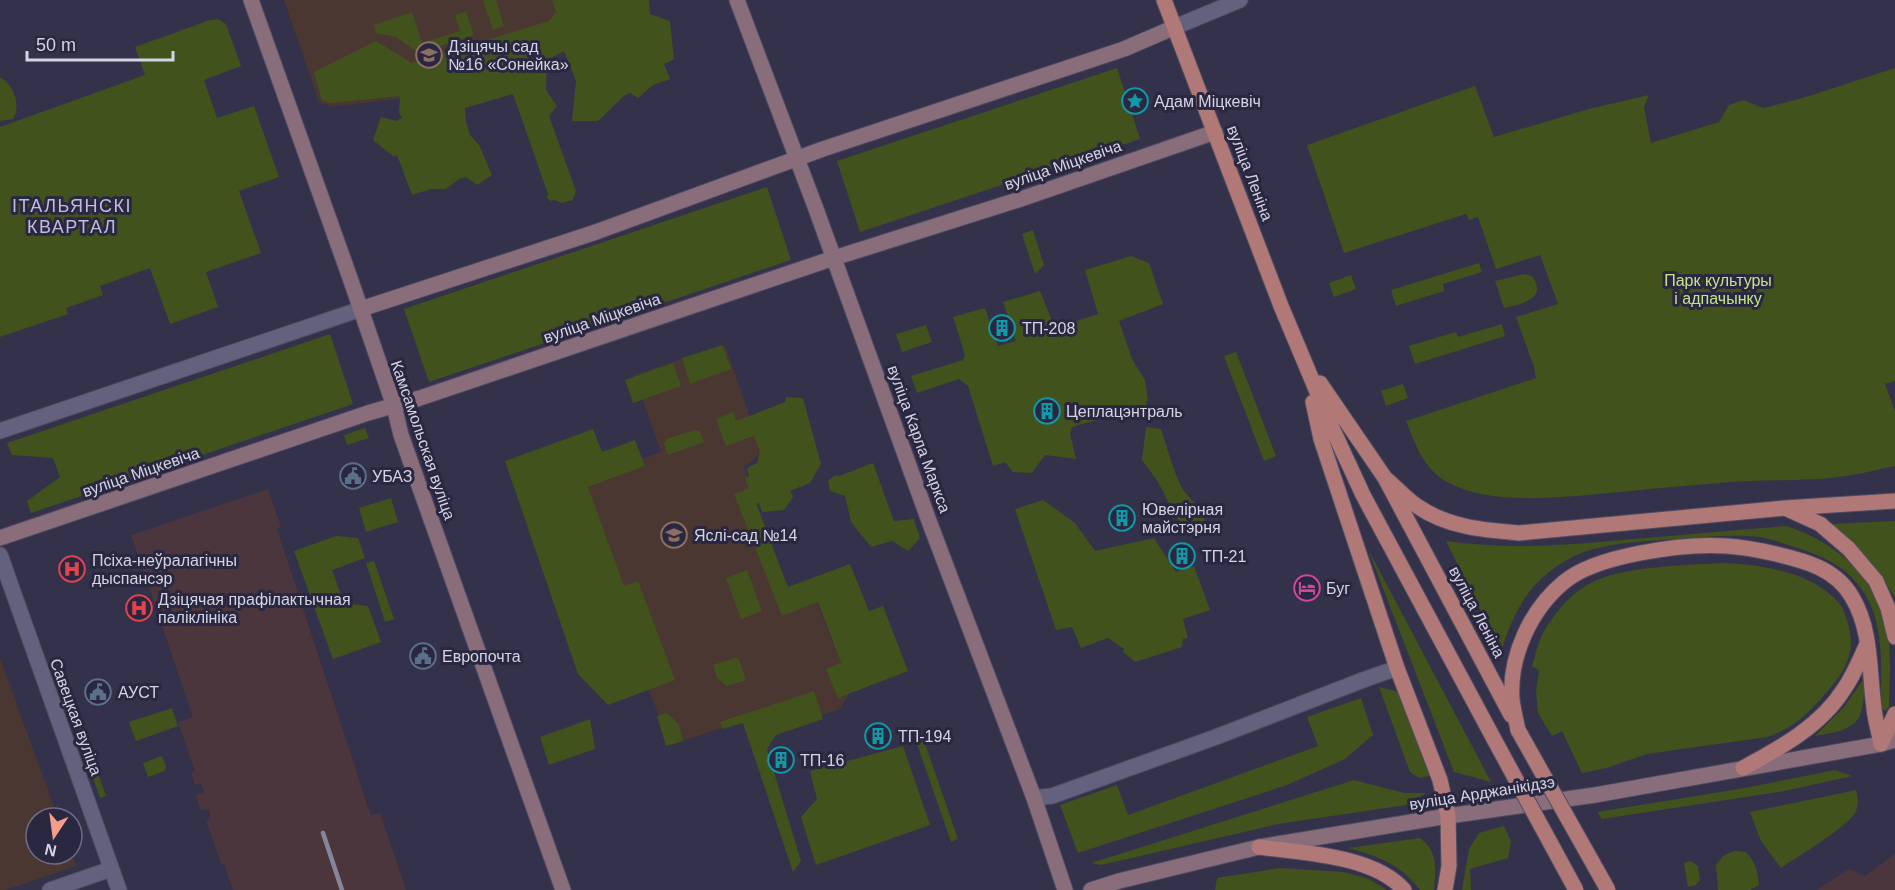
<svg xmlns="http://www.w3.org/2000/svg" width="1895" height="890" viewBox="0 0 1895 890" font-family="Helvetica,sans-serif">
  <style>
    .industrial { fill: #4a363c }
    .education { fill: #4b3732 }
    .green { fill: #41521d }
    .lines { fill: none; stroke-linecap: round; stroke-linejoin: round }
    .street-casing { stroke: #504d63; stroke-width: 17 }
    .secondary-casing { stroke: #504d63; stroke-width: 17 }
    .primary-casing { stroke: #504d63; stroke-width: 17 }
    .street { stroke: #64617e; stroke-width: 15 }
    .secondary { stroke: #8a6d7b; stroke-width: 15 }
    .primary { stroke: #b07978; stroke-width: 15 }
    .rail { stroke: #87859a; stroke-width: 4.5 }
    .primary-bridge-casing { stroke: #504d63; stroke-width: 17; stroke-linecap: butt }
    .primary-bridge { stroke: #b07978; stroke-width: 15 }
    .labels { text-anchor: middle; dominant-baseline: central; stroke-width: 6; stroke-linejoin: round; paint-order: stroke }
    .poi-label { font-size: 16px; fill: #d5d4e4; stroke: #2a2740; text-anchor: start }
    .street-label { font-size: 16px; fill: #d5d4e4; stroke: #2a2740 }
    .park-label { font-size: 16px; fill: #c5e48c; stroke: #2a2740 }
    .neighbourhood-label { font-size: 18px; letter-spacing: 1.5px; fill: #bfbcdd; stroke: #2a2740 }
  </style>
  <rect width="100%" height="100%" fill="#34314b"/>
  <path class="industrial" d="M268,489L281,527L277,529L371,816L380,813L406,890H233L224,864H221L206,820L211,818L208,809L201,811L196,795L204,792L201,783L195,785L191,773L195,771L178,722L193,717L131,535Z
    M1895,854V890H1817L1849,869L1865,876Z"/>
  <path class="education" d="M284,0H599L569,51L418,96L332,107L319,102Z
    M725,345L762,452L744,467L788,591L810,583L851,690L840,709L773,731L767,713L670,745L649,690L562,487L661,452L634,375Z
    M0,658L58,818H36V854H72L76,866L6,890H0Z"/>
  <path class="green" d="M483,0H496L504,26L493,30Z
    M552,0H649L650,14L670,21L674,59L664,64L670,79L653,85L638,98L630,93L625,95L598,121H572L576,81L564,51L547,60L546,90L557,106L549,116L576,191L573,200L562,203L554,200L551,201L547,198L548,194L513,94L465,108L466,122L470,135L479,145L492,175L477,185L466,177L459,179L446,189H431L412,195L397,155L394,157L373,140L381,117L396,121L402,118L399,113L400,96L331,103L322,100L314,72L376,41L412,63L549,21L556,12Z
    M412,12L422,43L460,31L455,15L466,12L474,35L418,53L396,37L376,33L374,25Z
    M218,19L226,24L241,66L204,80L217,118L254,106L279,177L239,191L261,253L206,272L218,307L170,324L150,268L100,286L103,295L66,308L68,314L0,337V127L145,75L135,47L210,20Z
    M1117,68L1140,139L860,232L837,161Z
    M1895,68V381L1885,384L1895,411V466C1879,469 1862,474 1846,476C1806,482 1760,479 1719,483C1683,486 1646,489 1610,493C1563,497 1492,506 1449,483C1424,470 1416,446 1406,421L1536,378L1534,367L1516,317L1558,304L1540,255L1496,269L1478,217L1469,220L1466,214L1344,253L1307,145L1475,86L1494,137L1589,109L1649,95L1644,107L1651,143L1719,122L1729,105L1743,100L1764,108L1806,97Z
    M0,77C13,85 22,104 13,119L0,121Z
    M767,187L791,260L429,382L404,309Z
    M1033,230L1044,265L1035,274L1022,234Z
    M1131,256L1149,263L1163,304L1119,321L1132,359L1145,380L1148,400L1146,402L1147,406L1072,427L1070,434L1076,459L1045,455L1032,473L1013,472L1005,462L993,466L968,386L959,379L917,393L911,376L963,360L965,355L953,317L985,308L998,346L1016,341L1003,302L1040,291L1055,328L1098,314L1085,270Z
    M1479,263L1482,272L1443,284L1444,291L1396,306L1391,290Z
    M1525,274C1531,275 1534,277 1536,283C1543,301 1516,305 1504,308L1495,281Z
    M1351,275L1356,289L1334,297L1329,283Z
    M1502,324L1505,336L1415,364L1409,346L1456,332L1458,337Z
    M926,325L932,342L902,352L896,334Z
    M330,334L353,404L31,513L27,501L60,477L53,458L12,455L7,443Z
    M722,345L731,369L690,384L682,358Z
    M1236,352L1276,456L1264,461L1224,356Z
    M673,363L681,386L633,403L625,380Z
    M1403,384L1408,398L1386,406L1381,391Z
    M786,397L803,398L821,464L810,483L790,491L793,497L784,510L762,512L759,503L756,504L788,587L850,564L869,611L883,606L908,671L838,698L826,669L841,663L818,602L782,616L734,494L749,488L745,478L749,476L747,468L757,463L760,451L754,436L726,446L716,419L733,412L736,421L785,402Z
    M1146,427L1161,429C1166,444 1176,480 1184,491C1195,505 1208,512 1205,531C1200,532 1197,534 1191,531C1175,523 1168,499 1159,484C1154,476 1148,468 1142,460Z
    M365,428L369,438L347,445L344,435Z
    M593,429L602,452L635,440L645,466L588,487L624,586L638,581L675,680L608,705L578,674L505,461Z
    M695,430L700,431L704,442L668,455L664,444L666,439Z
    M873,463L894,521L914,519L920,538L908,551L892,541L871,547L851,522L845,496L830,491L828,481L835,475L839,476Z
    M391,498L398,522L366,532L359,508Z
    M1043,500L1075,523L1095,551L1154,538L1176,572L1194,566L1210,610L1183,619L1188,638L1183,639L1182,647L1135,662L1123,652L1124,649L1108,638L1081,648L1072,627L1056,630L1015,509Z
    M1895,521V598C1877,565 1859,548 1831,524Z
    M1787,526C1842,545 1877,579 1888,637C1892,660 1889,684 1889,707L1885,711L1881,707C1881,670 1885,623 1863,591C1845,564 1818,554 1788,545C1779,542 1770,539 1761,537C1733,534 1704,537 1675,539C1648,541 1620,542 1594,549C1579,552 1562,562 1549,572C1524,591 1510,622 1501,652L1446,541C1511,550 1567,545 1633,539C1684,535 1736,530 1787,526Z
    M336,536L358,538L365,558L332,570L344,603L368,606L381,642L333,659L294,551Z
    M1367,547L1491,782L1454,772Z
    M374,561L394,619L385,622L366,563Z
    M1725,563C1764,565 1817,573 1842,607C1845,612 1846,619 1848,624C1857,654 1844,672 1825,694C1808,714 1792,729 1767,737L1647,754L1606,768L1582,773L1562,731L1552,736L1538,713L1536,692L1539,670L1532,666C1535,656 1538,644 1542,635C1554,613 1573,590 1597,580C1630,566 1688,565 1725,563Z
    M747,570L762,611L741,619L726,578Z
    M738,657L746,680L727,686L717,678L713,665Z
    M1863,680L1865,682C1864,692 1864,705 1860,715C1854,731 1830,733 1815,736L1844,707Z
    M1379,687L1399,692L1430,776L1419,778L1410,772Z
    M814,691L823,719L776,735L767,749L801,861L793,872L743,723L722,729L720,722Z
    M1361,698L1373,735L1345,759L1287,785L1078,853L1060,805L1117,785L1128,815L1318,746L1307,717Z
    M172,708L178,726L136,741L129,722Z
    M667,713L679,725L683,741L666,746L657,716Z
    M590,719L595,749L549,765L540,737Z
    M81,726L106,796L100,798L75,728Z
    M919,726L958,839L951,842L912,729Z
    M903,746L930,825L816,865L801,817L817,799L810,771Z
    M162,756L166,766L165,771L148,777L143,763Z
    M1835,770L1852,776L1785,791L1602,819L1597,812L1739,789Z
    M1354,780L1404,793H1426L1406,805L1278,824L1101,865L1091,863Z
    M1856,790C1858,797 1859,805 1855,813C1847,827 1797,857 1781,868L1761,841L1750,812Z
    M1504,826L1511,841L1508,858L1470,869L1471,890H1462L1469,849L1479,833Z
    M1420,838C1438,851 1436,870 1434,890H1420C1400,864 1378,856 1348,848Z
    M1734,851C1738,851 1742,851 1745,852C1754,857 1759,875 1759,885L1750,890H1718L1716,865L1723,856Z
    M1691,861L1698,866L1700,880L1696,885L1688,887L1684,863Z
    M1279,868L1344,872L1369,879L1387,890H1215L1217,878Z"/>
  <g class="lines">
    <g class="street-casing">
      <path id="street" d="M1175,27L1240,0
        M0,431L361,309
        M0,555L119,890
        M1034,798L1052,796L1216,737L1363,680L1397,668
        M50,890L111,869"/>
    </g>
    <g class="secondary-casing">
      <path id="secondary" d="M251,0L350,278L394,406L401,435L563,890
        M737,0L816,209L929,521L1034,798L1065,890
        M361,309L596,232L823,149L1124,49L1175,27
        M0,538L368,413L420,398L834,258L1021,199L1215,132
        M1091,890L1119,881L1259,847L1448,816L1595,795L1881,744L1895,740"/>
    </g>
    <g class="primary-casing">
      <path id="primary" d="M1164,0L1281,306L1333,430L1363,495L1495,741
        M1320,383L1385,478L1511,715
        M1313,402L1321,439L1397,668L1440,780L1448,816L1449,866L1445,890
        M1385,478C1396,487 1405,498 1417,506C1447,527 1483,530 1519,533L1785,508L1895,501
        M1787,509L1820,524L1849,549L1876,581L1888,608L1895,637
        M1518,730C1516,720 1513,709 1512,699C1509,656 1531,609 1564,582C1596,555 1685,543 1726,546C1743,547 1759,550 1776,554C1806,561 1836,569 1852,597C1872,630 1869,672 1874,708C1875,720 1879,732 1881,744
        M1881,744L1895,714
        M1743,768C1780,748 1821,726 1844,689C1854,675 1860,659 1867,644
        M1259,847C1302,853 1374,855 1404,890"/>
    </g>
    <use href="#street" class="street"/>
    <use href="#secondary" class="secondary"/>
    <use href="#primary" class="primary"/>
    <path class="rail" d="M323,833L342,890"/>
    <g class="primary-bridge-casing">
      <path id="primary-bridge" d="M1518,730L1608,890
        M1495,741L1576,890"/>
    </g>
    <use href="#primary-bridge" class="primary-bridge"/>
  </g>
  <defs>
    <g id="school-ring" transform="scale(1.35)"><circle r="9.5" fill="#2a2740" stroke="#8d6e63" stroke-width="1.5"/><path d="M0-5L7-2L0 1L-7-2ZM-4 1L0 2.5L4 1V4Q0 6-4 4Z" fill="#8d6e63"/></g>
    <g id="sight-ring" transform="scale(1.35)"><circle r="9.5" fill="#2a2740" stroke="#0f9aa8" stroke-width="1.5"/><path d="M0-6L1.8-2.2L6-1.7L2.9 1.2L3.7 5.4L0 3.3L-3.7 5.4L-2.9 1.2L-6-1.7L-1.8-2.2Z" fill="#0f9aa8"/></g>
    <g id="building-ring" transform="scale(1.35)"><circle r="9.5" fill="#2a2740" stroke="#0f9aa8" stroke-width="1.5"/><path d="M-4-6H4V6H1V3H-1V6H-4ZM-2.5-4.3h1.7v1.8h-1.7ZM.8-4.3h1.7v1.8H.8ZM-2.5-1h1.7V.8h-1.7ZM.8-1h1.7V.8H.8Z" fill="#0f9aa8"/></g>
    <g id="civic-ring" transform="scale(1.35)"><circle r="9.5" fill="#2a2740" stroke="#5c6f8a" stroke-width="1.5"/><path d="M-.6-6.5H3V-4.5H.6V-3L4-1V1h2V6H-6V1h2V-1L-.6-3ZM-1.2 2.5V6h2.4V2.5Z" fill="#5c6f8a"/></g>
    <g id="hospital-ring" transform="scale(1.35)"><circle r="9.5" fill="#2a2740" stroke="#e0444e" stroke-width="1.5"/><path d="M-5-5h3v3.5h4V-5h3V5h-3V1.5h-4V5h-3Z" fill="#e0444e"/></g>
    <g id="hotel-ring" transform="scale(1.35)"><circle r="9.5" fill="#2a2740" stroke="#d1479c" stroke-width="1.5"/><path d="M-6-4.5h1.5V1H6V5H4.5V3h-9V5H-6ZM-4 0a1.8 1.8 0 1 1 3.6 0ZM.5 0V-2.5h3Q6-2.5 6 0Z" fill="#d1479c"/></g>
  </defs>
  <g fill-rule="evenodd">
    <use href="#school-ring" x="429" y="55"/>
    <use href="#sight-ring" x="1135" y="101"/>
    <use href="#building-ring" x="1002" y="328"/>
    <use href="#building-ring" x="1047" y="411"/>
    <use href="#civic-ring" x="353" y="476"/>
    <use href="#building-ring" x="1122" y="518"/>
    <use href="#school-ring" x="674" y="535"/>
    <use href="#building-ring" x="1182" y="556"/>
    <use href="#hospital-ring" x="72" y="569"/>
    <use href="#hotel-ring" x="1307" y="588"/>
    <use href="#hospital-ring" x="139" y="608"/>
    <use href="#civic-ring" x="423" y="656"/>
    <use href="#civic-ring" x="98" y="692"/>
    <use href="#building-ring" x="878" y="736"/>
    <use href="#building-ring" x="781" y="760"/>
  </g>
  <g class="labels">
    <g class="poi-label">
      <text x="448" y="46">Дзіцячы сад<tspan x="448" dy="18">№16 «Сонейка»</tspan></text>
      <text x="1154" y="101">Адам Міцкевіч</text>
      <text x="1022" y="328">ТП-208</text>
      <text x="1066" y="411">Цеплацэнтраль</text>
      <text x="372" y="476">УБАЗ</text>
      <text x="1142" y="509">Ювелірная<tspan x="1142" dy="18">майстэрня</tspan></text>
      <text x="694" y="535">Яслі-сад №14</text>
      <text x="1202" y="556">ТП-21</text>
      <text x="92" y="560">Псіха-неўралагічны<tspan x="92" dy="18">дыспансэр</tspan></text>
      <text x="1326" y="588">Буг</text>
      <text x="158" y="599">Дзіцячая прафілактычная<tspan x="158" dy="18">паліклініка</tspan></text>
      <text x="442" y="656">Европочта</text>
      <text x="118" y="692">АУСТ</text>
      <text x="898" y="736">ТП-194</text>
      <text x="800" y="760">ТП-16</text>
    </g>
    <g class="street-label">
      <text transform="translate(1063 165) rotate(-19)">вуліца Міцкевіча</text>
      <text transform="translate(1250 173) rotate(69)">вуліца Леніна</text>
      <text transform="translate(602 318) rotate(-19)">вуліца Міцкевіча</text>
      <text transform="translate(919 439) rotate(70)">вуліца Карла Маркса</text>
      <text transform="translate(423 440) rotate(71)">Камсамольская вуліца</text>
      <text transform="translate(141 472) rotate(-19)">вуліца Міцкевіча</text>
      <text transform="translate(1477 612) rotate(62)">вуліца Леніна</text>
      <text transform="translate(76 717) rotate(70)">Савецкая вуліца</text>
      <text transform="translate(1482 793) rotate(-9)">вуліца Арджанікідзэ</text>
    </g>
    <g class="park-label">
      <text x="1718" y="280">Парк культуры<tspan x="1718" dy="18">і адпачынку</tspan></text>
    </g>
    <g class="neighbourhood-label">
      <text x="72" y="206">ІТАЛЬЯНСКІ<tspan x="72" dy="21">КВАРТАЛ</tspan></text>
    </g>
  </g>
  <g transform="translate(54 836) rotate(193)"><circle r="28" fill="#2a2740" stroke="#6e6c82" stroke-width="1.5"/>
  <path d="M0-4.5L10 22L0 15L-10 22Z" fill="#f49e89"/>
  <text y="-9" font-size="16" font-weight="bold" text-anchor="middle" fill="#d5d4e4">N</text>
  </g>
  <path d="M27 51v9h146v-9" fill="none" stroke="#d5d4e4" stroke-width="3"/>
  <text x="36" y="51" font-size="18" fill="#d5d4e4" stroke="#2a2740" stroke-width="4.5" paint-order="stroke">50 m</text>
</svg>
